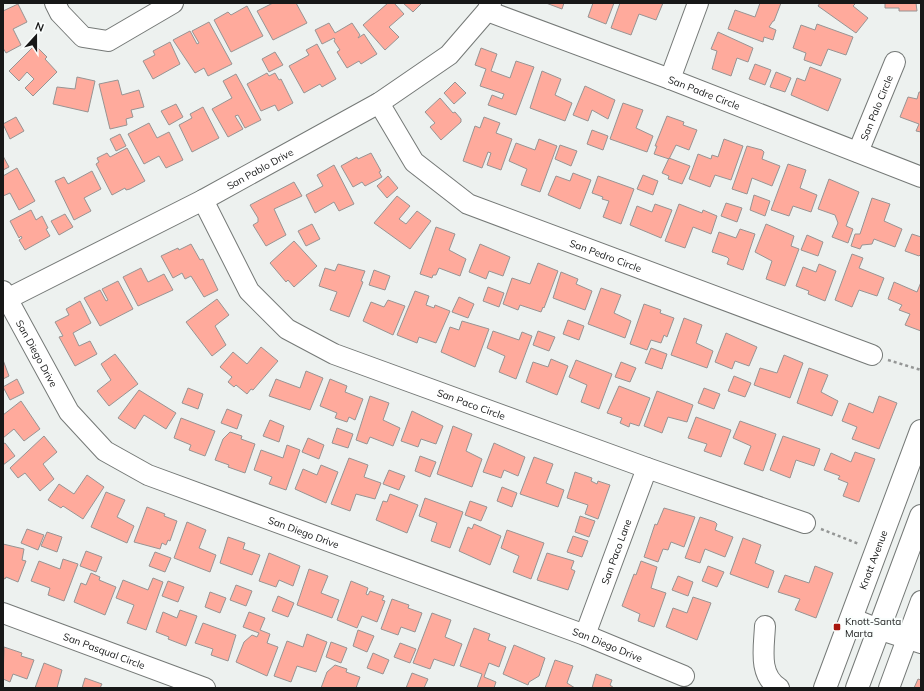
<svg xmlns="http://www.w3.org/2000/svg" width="924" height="691" viewBox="0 0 924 691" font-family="Mulish,sans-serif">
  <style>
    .building { fill: #ffaa9c; stroke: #989493 }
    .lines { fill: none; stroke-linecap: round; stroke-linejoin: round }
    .minor-casing { stroke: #757977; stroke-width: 22 }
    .major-casing { stroke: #757977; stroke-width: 24 }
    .path { stroke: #949695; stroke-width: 2.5; stroke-dasharray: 3 3; stroke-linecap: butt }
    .minor { stroke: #fff; stroke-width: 20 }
    .major { stroke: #fff; stroke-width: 22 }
    .poi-dot { fill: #a9170e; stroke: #fafefd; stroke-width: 1.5 }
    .labels { text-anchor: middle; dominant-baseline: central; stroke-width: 4; stroke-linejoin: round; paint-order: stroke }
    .street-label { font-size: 10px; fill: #171818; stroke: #fafefd }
    .poi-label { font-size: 10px; fill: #171818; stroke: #fafefd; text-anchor: start }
  </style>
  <rect width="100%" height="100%" fill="#edf1ef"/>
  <path class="building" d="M273,3H296L307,23L273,40L257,11Z
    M388,3H394L404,14L389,27L399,37L385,50L363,25Z
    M403,3H422L413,12Z
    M546,3H564L562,9Z
    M593,3H614L606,24L588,17Z
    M620,3H663L656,20L639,14L631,35L611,28Z
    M760,3H781L774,21H773L769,27L776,30L773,40L764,37L763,42L728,29L735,10L755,17Z
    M820,3H856L853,6L868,18L856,33L818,6Z
    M885,3H916L917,11H899V8H885Z
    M18,4L27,22L13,29L21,45L6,53L3,48V11Z
    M247,6L263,36L231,52L214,20L228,12L231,15Z
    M209,22L232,64L208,76L204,68L195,73L173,40L190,31L197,44L199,43L192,31Z
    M329,23L335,33L352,23L360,35L358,38L364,34L377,54L361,64L359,61L347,68L337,52L340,50L334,41L335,39L334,38L322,44L315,30Z
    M817,24L853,37L846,55L828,49L821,66L804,60L806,53L793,48L801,25L815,30Z
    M718,32L753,48L748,62L737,58L731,76L712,69L717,51L711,49Z
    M170,42L180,64L153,79L143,61L155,55L153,51Z
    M317,44L336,79L322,87L320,84L304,93L289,66L309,55L306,50Z
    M35,45L47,57L45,59L57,72L33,96L25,88L34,79L27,72L19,81L9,71Z
    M481,48L497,54L491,71L510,78L516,61L534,67L516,115L488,105L492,95L502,99L504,94L480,86L486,69L475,65Z
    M275,52L283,65L269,72L262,59Z
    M755,64L771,70L765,85L749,79Z
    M810,67L841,79L828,111L791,95L797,78L805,81Z
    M542,71L561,79L555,95L572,103L565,121L530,108Z
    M776,72L791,78L785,92L770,87Z
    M267,73L269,76L275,73L279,80L281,79L293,103L278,111L275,105L261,111L247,84Z
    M236,74L261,120L245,128L238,115L235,116L243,129L228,137L212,109L232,98L223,81Z
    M77,77L95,81L88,112L53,104L57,87L75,89Z
    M118,80L122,95L139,90L144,107L131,110L133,117L126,119L127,125L110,129L99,84Z
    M455,82L466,93L454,104L444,93Z
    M585,86L615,100L608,119L592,110L588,121L573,115Z
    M919,92H921V132L916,131L919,124L900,117L908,97L917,99Z
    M440,98L453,113L455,112L461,119V122L441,140L430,127L435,123L425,112Z
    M623,103L643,110L636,128L653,136L647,152L610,139Z
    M176,104L183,117L169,125L161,111Z
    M203,107L219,138L192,152L179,125L192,118L190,114Z
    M667,116L684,122L683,125L697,130L689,150L676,145L669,159L654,154L657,146H655Z
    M16,117L24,131L10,139L3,124Z
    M484,117L500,123L496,133L512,139L501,170L487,165L491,153L488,152L482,168L463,161L475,126L480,128Z
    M149,123L157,138L169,132L183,160L166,168L159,156L144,164L128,134Z
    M592,130L608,136L603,150L587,144Z
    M120,134L126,146L116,151L110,139Z
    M539,139L557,146L540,192L521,185L527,169L509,161L516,143L535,150Z
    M724,139L743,146L731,180L715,175L710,187L689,179L698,154L711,159L712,155L718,157Z
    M560,145L577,151L571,166L555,159Z
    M747,146L762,150L764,152L762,159L780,166L772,186L752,178L747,194L732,189Z
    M127,148L145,181L130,189L126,190L125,188L112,195L96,164L99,162L97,158L107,153L110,157Z
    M371,153L381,171L379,172L382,177L365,186L362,182L353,187L341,166L357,157L358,159Z
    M3,156L9,167L3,170Z
    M669,158L690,166L682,184L668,179L669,176L662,173Z
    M788,164L806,170L800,188L817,195L811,212L793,206L789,216L771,210Z
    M334,165L354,204L339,211L334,202L315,213L306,195L323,186L317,175Z
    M17,168L35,201L19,210L10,193L3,196V176Z
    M92,171L101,189L84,198L91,211L74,220L55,181L64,177L68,184Z
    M573,173L591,180L580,209L548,195L556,176L570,181Z
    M643,175L658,181L653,195L637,189Z
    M388,176L398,188L387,198L377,186Z
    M598,176L634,189L621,224L603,217L609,201L602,199L603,197L592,193Z
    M829,179L859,192L846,226L853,229L848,243L832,237L838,223L835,215L818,209Z
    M294,182L302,196L274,209L286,235L266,246L253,225L258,222V218L250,205Z
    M754,195L770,201L765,216L750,210Z
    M397,196L410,206L399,219L406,224L417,211L431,221L410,249L374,223Z
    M872,198L890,204L884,221L902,229L895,247L874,239L872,244L862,245L860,249L851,246L855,234H860Z
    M726,203L742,208L737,222L721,216Z
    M655,204L672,210L661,238L630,225L637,206L652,212Z
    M679,204L702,213L703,210L717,216L711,234L693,227L685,248L665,241Z
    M31,210L36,220L42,216L48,228L46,229L50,236L25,250L19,240L22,238L21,236L19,238L10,221Z
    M65,214L73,227L59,235L51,221Z
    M312,224L320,239L306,246L298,231Z
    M766,224L794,236L791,246L799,249L785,286L766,279L772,261L755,252Z
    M436,227L455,234L449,250L466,259L460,276L439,268L436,275H433L432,278L420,274Z
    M740,229L755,234L743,270L727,264L729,259L727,257L712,252L719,232L736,238Z
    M912,234L921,237V254L919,256L905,251Z
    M807,235L823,242L818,256L801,250Z
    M294,241L317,266L294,287L288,280L286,282L270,263Z
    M191,244L200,260L203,259L218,290L204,297L191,276L185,279L182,273L173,278L161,256L178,248L179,250Z
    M480,244L510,257L503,276L489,271L486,279L469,272Z
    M852,254L863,258L859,268L884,278L877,296L859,290L852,307L835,300Z
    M538,263L558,271L544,308L543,307L541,312L520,305L518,310L503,304L512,278L530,284Z
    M338,264L365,271L361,281L363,282L349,317L330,310L337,292L319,286L325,268L335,271Z
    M819,264L836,271L825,301L808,294L809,291L796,286L803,267L816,272Z
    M141,268L148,282L164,274L173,290L138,306L123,277Z
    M374,270L390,276L385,290L369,285Z
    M561,272L578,279L576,284L592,291L585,310L553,298Z
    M118,281L133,309L100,326L84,298L100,290L106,301L108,300L102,289Z
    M894,282L917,292L921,282V331L905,325L910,314L899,310L902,305L888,299Z
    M488,287L504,293L499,307L483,301Z
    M601,288L621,295L614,313L631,321L625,338L588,324Z
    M415,291L429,296L426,305L434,308L435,305L450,311L436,343L419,337L417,343L397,335Z
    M459,297L474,304L468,318L452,312Z
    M217,299L229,315L215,326L226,345L212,356L186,322Z
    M388,300L405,306L393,335L363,321L371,302L384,307Z
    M80,301L91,323L73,333L79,346L90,341L97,354L75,366L59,337L63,336L55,322L69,315L66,309Z
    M644,304L661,310L660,313L674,318L667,337L664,335L661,343L651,340L647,350L630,344Z
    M684,318L702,325L696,343L713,351L707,368L671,355Z
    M568,320L584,326L579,340L563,334Z
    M462,321L489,329L475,367L441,352L450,327L459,330Z
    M493,331L519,340L522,332L532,336L516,379L499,372L505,356L487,348Z
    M538,331L555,337L549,351L533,345Z
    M726,333L757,347L749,366L735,361L732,369L715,362Z
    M261,347L278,361L253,390L251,389L247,394L236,385L234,387L228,382L232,377L220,367L233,352L247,364Z
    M651,348L667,354L662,369L645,363Z
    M115,354L138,384L109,406L97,391L111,380L101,364Z
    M784,355L803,363L790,398L754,385L760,368L777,373Z
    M551,359L568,366L557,395L526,382L533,362L548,367Z
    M3,360L9,376L3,379Z
    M576,360L612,374L599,409L581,402L587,385L569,377Z
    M621,362L636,368L630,382L615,377Z
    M809,368L828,375L821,392L838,401L832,416L797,403Z
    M306,371L323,378L310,410L269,396L276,379L300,388Z
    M734,376L751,383L745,397L728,391Z
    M17,379L24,393L10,400L3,387Z
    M330,379L347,386L345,392L363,399L355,420L349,417L347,422L335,418L337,413L320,406Z
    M619,386L650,398L639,426L630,423L629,427L620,423L622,418L607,413Z
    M188,388L203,394L198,409L182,403Z
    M704,388L720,394L714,409L698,403Z
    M139,390L176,413L166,429L144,415L135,429L118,418Z
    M657,391L693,405L687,422L668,417L662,433L644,426Z
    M370,396L389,403L383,420L400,428L393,446L370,437L367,444L356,440Z
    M879,396L897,403L879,449L852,439L857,427L842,421L849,403L873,413Z
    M21,401L40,429L24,441L14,429L3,438V415Z
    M227,409L242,415L237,429L221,423Z
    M412,411L443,426L436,444L421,439L418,447L401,441Z
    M696,417L731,430L721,457L704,451L707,444L688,438Z
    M181,418L215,431L205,456L189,450L191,445L174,438Z
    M270,420L284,426L279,442L263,436Z
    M740,421L776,434L763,471L744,464L751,446L733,438Z
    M453,426L472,434L466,451L482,459L472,487L437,474Z
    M337,428L353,434L348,448L332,443Z
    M230,432L242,436L241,439L255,444L245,473L228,467L229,465L215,460L223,439Z
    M44,436L57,452L43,464L54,479L40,491L25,473L18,478L10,468Z
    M783,436L820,449L814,466L796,460L790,478L770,470Z
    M308,438L324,445L319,459L302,452Z
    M5,443L15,456L3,465V444Z
    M494,443L525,457L518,476L504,470L501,478L483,472Z
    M287,445L300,450L286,490L269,484L272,477L254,470L261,450L283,458Z
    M855,452L875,459L859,502L843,496L848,483L838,479L840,476L824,470L831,453L851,462Z
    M420,456L436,462L430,477L415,471Z
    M534,457L553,464L546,483L564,490L558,507L520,494Z
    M349,458L368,465L364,477L381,483L375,499L356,494L350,511L331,504Z
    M321,465L338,472L326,503L295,489L303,469L317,475Z
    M389,470L405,476L399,490L383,484Z
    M575,472L592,478L591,481L597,484L598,481L610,485L598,519L585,514L588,505L567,498Z
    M87,475L104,487L83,519L63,506L61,508L48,500L59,484L74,494Z
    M502,487L517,493L512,507L497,501Z
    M106,492L125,500L117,517L134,526L127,543L91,527Z
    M390,494L418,505L407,533L376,520L383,501L387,502Z
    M425,498L463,512L450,548L431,541L437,523L419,516Z
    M470,501L487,507L481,521L465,515Z
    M147,507L165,514L164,516L177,521L170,541L168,540L166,545L162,543L160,549L134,542Z
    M664,508L695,517L684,547L671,542L668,550L663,549L658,562L644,557L655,524L657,525Z
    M580,516L595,521L589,537L575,532Z
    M700,517L715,522L717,524L715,530L733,537L725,557L705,549L700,563L685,558Z
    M187,522L206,530L199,548L216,555L210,572L174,558Z
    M474,524L501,536L490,565L459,551L468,527L472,529Z
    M27,529L44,535L38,550L21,543Z
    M507,530L544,543L531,579L513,572L519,556L501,548Z
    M47,532L62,537L57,552L41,546Z
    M573,536L588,541L582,557L567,552Z
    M228,537L245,543L243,549L260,555L252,575L220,563Z
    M743,538L761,545L755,563L774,571L768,588L730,574Z
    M3,544L24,549L22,560L26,561L18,582L6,577L5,579L3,578Z
    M86,551L102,557L96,572L80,566Z
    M155,552L171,558L165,572L149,566Z
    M269,553L300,566L293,586L279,580L276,587L259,581Z
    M547,553L574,561L571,569L575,571L568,590L537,580Z
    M63,559L78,564L64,601L48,595L50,588L31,581L39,561L60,569Z
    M641,561L657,567L651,588L666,593L654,627L638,621L640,614L622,606L634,574L636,575Z
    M708,566L724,572L717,587L702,581Z
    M815,566L833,573L816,618L795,610L800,599L778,592L785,575L809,583Z
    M309,569L328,576L321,593L339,600L332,618L297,605Z
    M91,573L100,577L99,580L116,587L105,615L74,602L81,583L86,585Z
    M678,576L693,582L688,596L672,590Z
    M153,578L163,582L146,630L127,623L134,605L116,598L123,580L148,590Z
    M168,581L184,587L178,602L162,596Z
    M351,581L368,588L366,594L368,595L370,591L384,596L382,600L385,601L377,622L362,616L357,628L337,620Z
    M236,585L252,591L246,606L230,600Z
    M210,592L226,598L220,613L205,607Z
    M278,596L294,603L288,617L272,611Z
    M693,597L711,603L697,640L666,627L673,608L687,613Z
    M392,599L409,605L408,608L422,613L415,632L401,627L398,635L381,629Z
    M180,610L197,616L186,646L168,639L169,637L156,632L163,612L177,618Z
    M249,612L265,618L260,630L270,634L267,643L278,647L267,676L236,662L244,642L252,635L257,637L259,633L243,627Z
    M432,613L451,620L445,637L462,644L454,666L434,659L430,669L413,663Z
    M203,623L236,635L228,661L211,655L213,649L195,643Z
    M474,628L490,634L488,640L506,647L499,667L489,663L484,677L496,682L494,688H477L482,674L460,666Z
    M358,630L374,636L367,652L353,646Z
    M307,634L327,642L316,672L297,666L291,682L274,676L287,641L303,647Z
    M331,642L347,648L341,663L326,657Z
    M400,643L416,649L410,663L394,657Z
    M514,645L545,658L539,676L529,682L528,685L503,674Z
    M4,647L22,653L21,656L34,660L27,679L13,674L10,682L3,679Z
    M373,653L389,660L383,674L367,668Z
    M555,660L573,666L567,683L575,688H545Z
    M44,663L62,670L57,688H35Z
    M335,665L347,669L346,672L360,677L356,688H321L327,672Z
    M412,673L428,679L424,688H406Z
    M596,674L612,680L610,685L614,688H592Z
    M85,678L102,684L100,688H82Z
    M918,679L921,680V688H914Z"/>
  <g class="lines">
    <g class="minor-casing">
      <g id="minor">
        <path d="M55,3L60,13L83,37L108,41L173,3"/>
        <path id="s1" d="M487,11L670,79L921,177"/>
        <path d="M670,79L698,3"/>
        <path id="s2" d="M379,103L414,162L468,204L872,355"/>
        <path id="s3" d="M858,152L895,62"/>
        <path id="s4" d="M203,200L249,291L287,329L334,354L647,468L805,523"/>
        <path id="s5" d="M3,291L69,412L105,451L148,475L585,635L684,676"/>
        <path id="s6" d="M3,301L203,200L379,103L449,55L487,11L491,3"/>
        <path id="s7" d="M3,613L205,688"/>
        <path d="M851,618L878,629L921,643"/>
        <path d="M765,626C764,648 758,675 779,688"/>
        <path id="s8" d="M585,635L647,468"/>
        <path d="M889,688L921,601"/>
      </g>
    </g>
    <g class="major-casing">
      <g id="major">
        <path id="s9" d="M825,688L921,431"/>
        <path d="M857,688L921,516"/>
      </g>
    </g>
    <path class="path" d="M888,360L921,370
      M821,529L859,544"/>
    <use href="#minor" class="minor"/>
    <use href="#major" class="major"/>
  </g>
  <rect class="poi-dot" x="833" y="623" width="8" height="8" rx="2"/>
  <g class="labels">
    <g class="street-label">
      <text stroke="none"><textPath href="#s1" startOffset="232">San Padre Circle</textPath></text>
      <text stroke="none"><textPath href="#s3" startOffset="48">San Palo Circle</textPath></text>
      <text stroke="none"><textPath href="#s6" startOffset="289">San Pablo Drive</textPath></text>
      <text stroke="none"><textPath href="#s2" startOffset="284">San Pedro Circle</textPath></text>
      <text stroke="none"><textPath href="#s5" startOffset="71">San Diego Drive</textPath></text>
      <text stroke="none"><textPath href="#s4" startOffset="355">San Paco Circle</textPath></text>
      <text stroke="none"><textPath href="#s5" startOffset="406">San Diego Drive</textPath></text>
      <text stroke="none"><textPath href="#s8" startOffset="89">San Paco Lane</textPath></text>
      <text stroke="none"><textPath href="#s9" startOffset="137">Knott Avenue</textPath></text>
      <text stroke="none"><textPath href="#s5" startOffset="730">San Diego Drive</textPath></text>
      <text stroke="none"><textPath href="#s7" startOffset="108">San Pasqual Circle</textPath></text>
    </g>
    <g class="poi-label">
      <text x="845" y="621">Knott-Santa<tspan x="845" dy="12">Marta</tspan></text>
    </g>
  </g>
  <rect width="924" height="691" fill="none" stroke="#171818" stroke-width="8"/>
  <g transform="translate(36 36) rotate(21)" stroke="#fafefd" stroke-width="3" paint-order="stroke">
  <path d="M0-3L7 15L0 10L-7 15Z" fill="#171818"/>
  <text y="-6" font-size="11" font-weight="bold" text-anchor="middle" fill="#171818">N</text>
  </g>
</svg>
